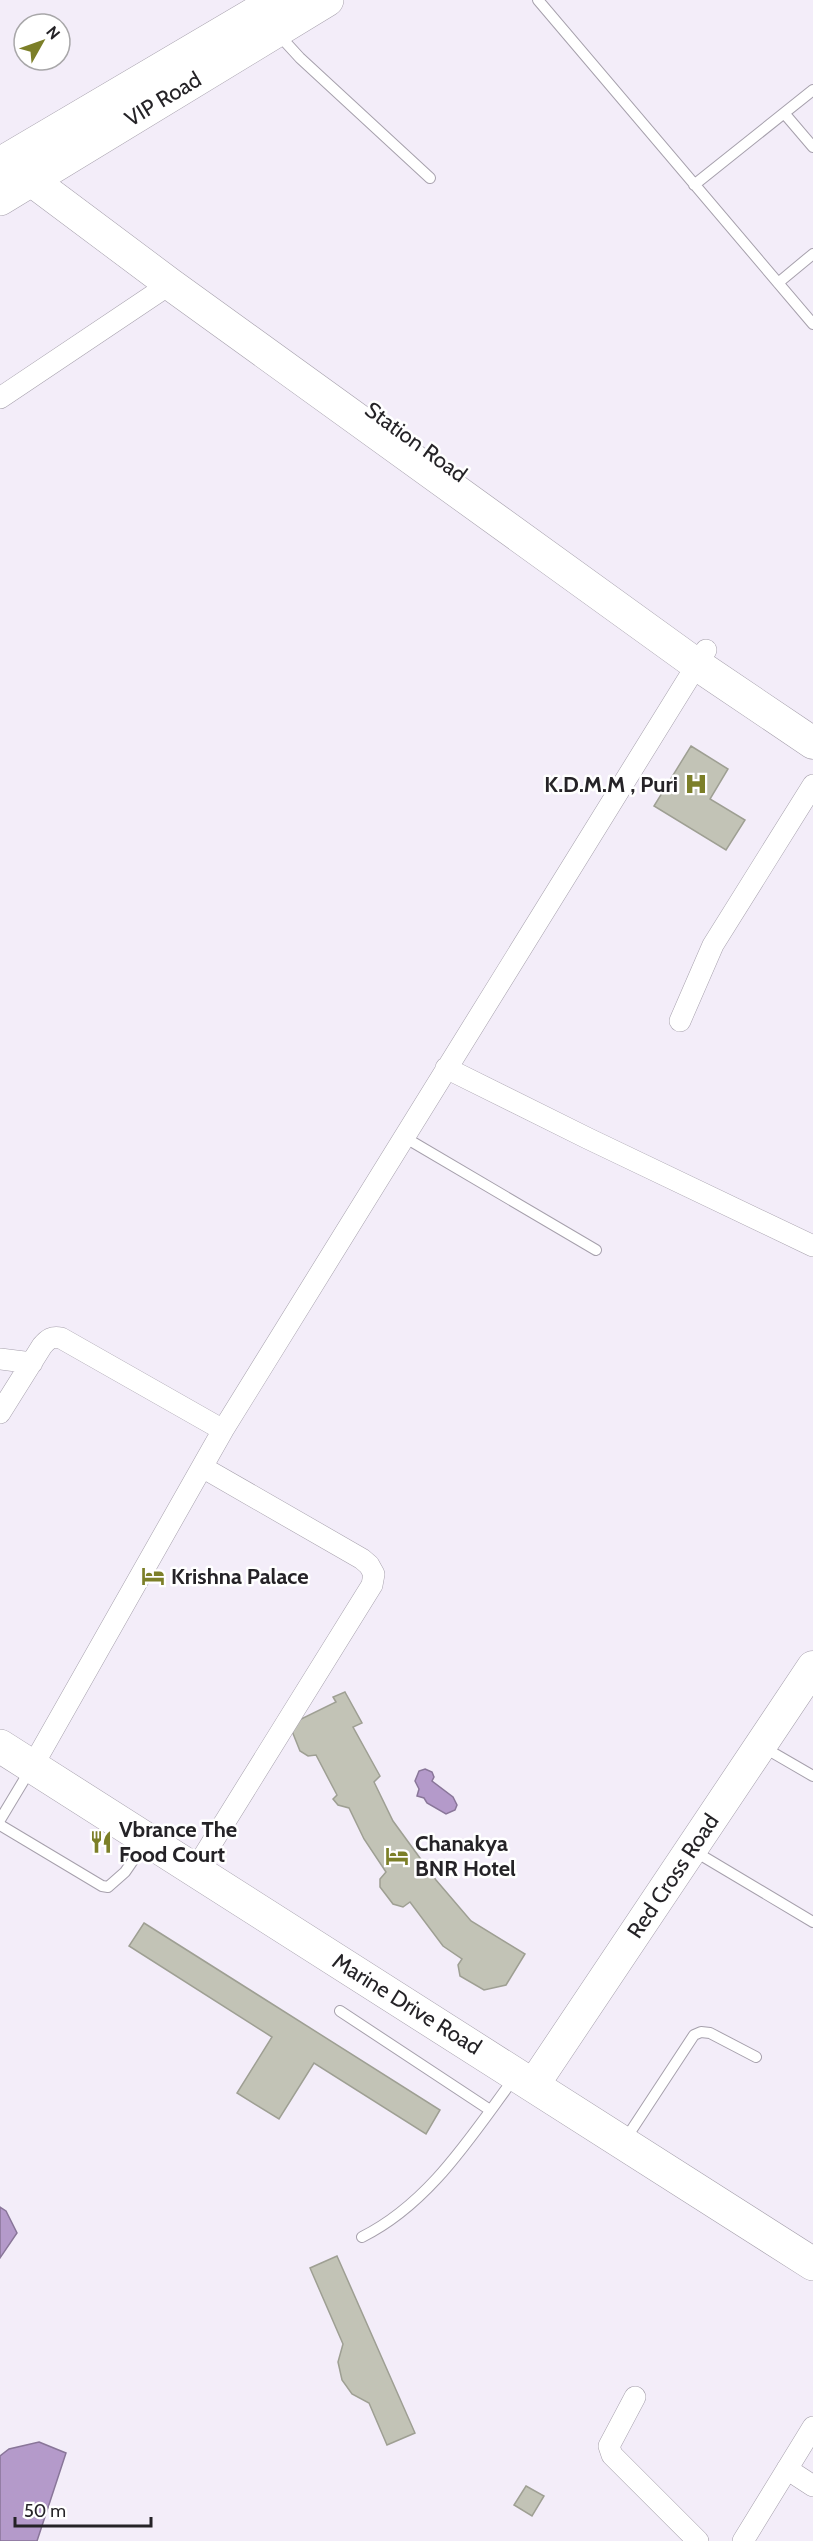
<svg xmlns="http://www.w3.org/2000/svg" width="813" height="2541" viewBox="0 0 813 2541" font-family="Cabin,sans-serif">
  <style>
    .water { fill: #b49aca; stroke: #897699; stroke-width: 1.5 }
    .building { fill: #c2c3b6; stroke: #9e9f93; stroke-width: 1.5 }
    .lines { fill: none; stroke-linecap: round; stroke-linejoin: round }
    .lane-casing { stroke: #a6a0ac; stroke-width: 12 }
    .street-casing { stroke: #a6a0ac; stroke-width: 22 }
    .secondary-casing { stroke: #a6a0ac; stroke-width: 33 }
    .primary-casing { stroke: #a6a0ac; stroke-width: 34 }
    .highway-casing { stroke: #a6a0ac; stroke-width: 34 }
    .lane { stroke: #fff; stroke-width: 10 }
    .street { stroke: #fff; stroke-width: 21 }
    .secondary { stroke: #fff; stroke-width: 32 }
    .primary { stroke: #fff; stroke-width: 33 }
    .highway { stroke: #fff; stroke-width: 33 }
    .labels { text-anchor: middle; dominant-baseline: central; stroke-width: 5; stroke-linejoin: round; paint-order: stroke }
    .street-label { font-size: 22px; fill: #252327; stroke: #fff }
    .poi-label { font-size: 22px; font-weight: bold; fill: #252327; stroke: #fff; text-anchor: start }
  </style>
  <rect width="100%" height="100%" fill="#f3edf9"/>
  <path class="water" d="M425,1769L432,1772L434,1777L432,1781L453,1797L457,1805L455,1810L446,1814L427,1803L424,1798L417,1796L419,1789L415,1781L419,1771Z
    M0,2207L6,2211L17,2233L0,2258Z
    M39,2442L66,2453L37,2541H0V2456L9,2449Z"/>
  <path class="building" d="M691,746L728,769L710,799L745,820L726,850L654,806Z
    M345,1692L362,1723L353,1727L380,1776L374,1782L393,1821L436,1880L471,1921L525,1954L506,1985L484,1990L460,1976L458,1965L462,1959L443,1946L410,1902L403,1907L393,1904L380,1887V1879L386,1872L364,1839L349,1808L338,1805L333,1799L337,1795L316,1755L308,1756L300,1751L292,1731L295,1722L336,1702L333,1697Z
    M144,1923L440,2110L426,2134L314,2063L279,2119L237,2093L272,2037L129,1946Z
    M337,2256L415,2433L387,2445L369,2403L352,2394L342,2380L338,2362L343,2344L310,2268Z
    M526,2486L544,2496L532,2516L514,2505Z"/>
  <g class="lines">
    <g class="lane-casing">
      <path id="lane" d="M538,0L813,324
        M278,34L300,58L430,178
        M784,113L813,147
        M694,185L813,90
        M778,283L813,254
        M404,1137L596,1250
        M763,1747L813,1776
        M0,1820L30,1770
        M0,1825L102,1886L108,1887L125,1872L145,1843
        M694,1851L813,1922
        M340,2011L490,2110
        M625,2140L694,2035L701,2032L710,2033L756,2057
        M362,2237C430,2203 471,2136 515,2077"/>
    </g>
    <g class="street-casing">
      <path id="street" d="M0,398L170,284
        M680,1021L713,945L813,785
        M446,1068L587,1138L813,1246
        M0,1359L32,1363
        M0,1413L42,1346C48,1339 52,1336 61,1338L223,1430
        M32,1767L223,1430L706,650
        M195,1870L372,1585L374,1574L369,1565L362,1559L202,1467
        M635,2397L609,2446L612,2455L698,2541
        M787,2469L813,2486
        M743,2541L813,2427"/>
    </g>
    <g class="secondary-casing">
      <path id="secondary" d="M11,165L170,284L696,664L813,743
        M534,2084L813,1667"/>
    </g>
    <g class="primary-casing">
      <path id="primary" d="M0,164L278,0
        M0,199L327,0"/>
    </g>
    <g class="highway-casing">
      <path id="highway" d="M0,1746L813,2264"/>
    </g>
    <use href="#lane" class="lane"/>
    <use href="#street" class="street"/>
    <use href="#secondary" class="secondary"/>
    <use href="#primary" class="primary"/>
    <use href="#highway" class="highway"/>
  </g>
  <defs>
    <g id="hospital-bare" transform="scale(1.8)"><path d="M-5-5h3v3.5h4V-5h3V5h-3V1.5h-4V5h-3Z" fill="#7c7f28" stroke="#fff" stroke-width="2.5" paint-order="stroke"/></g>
    <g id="hotel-bare" transform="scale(1.8)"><path d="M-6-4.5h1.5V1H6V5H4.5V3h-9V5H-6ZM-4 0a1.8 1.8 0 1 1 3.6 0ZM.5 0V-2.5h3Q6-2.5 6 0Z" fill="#7c7f28" stroke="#fff" stroke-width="2.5" paint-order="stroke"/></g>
    <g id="restaurant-bare" transform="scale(1.8)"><path d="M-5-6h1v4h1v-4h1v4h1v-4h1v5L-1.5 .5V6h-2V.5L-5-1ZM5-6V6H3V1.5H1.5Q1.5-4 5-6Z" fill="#7c7f28" stroke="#fff" stroke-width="2.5" paint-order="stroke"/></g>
  </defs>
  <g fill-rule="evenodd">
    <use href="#hospital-bare" x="696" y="784"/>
    <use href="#hotel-bare" x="153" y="1576"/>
    <use href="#restaurant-bare" x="101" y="1842"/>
    <use href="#hotel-bare" x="397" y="1856"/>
  </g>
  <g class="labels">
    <g class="street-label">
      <text transform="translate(163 99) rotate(-31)">VIP Road</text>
      <text transform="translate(416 442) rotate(36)">Station Road</text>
      <text transform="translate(673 1876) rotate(-56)">Red Cross Road</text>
      <text transform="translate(407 2004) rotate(32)">Marine Drive Road</text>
    </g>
    <g class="poi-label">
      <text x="678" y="784" text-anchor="end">K.D.M.M , Puri</text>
      <text x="171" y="1576">Krishna Palace</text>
      <text x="119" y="1829">Vbrance The<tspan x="119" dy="25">Food Court</tspan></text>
      <text x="415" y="1843">Chanakya<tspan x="415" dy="25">BNR Hotel</tspan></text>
    </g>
  </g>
  <g transform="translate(42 42) rotate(50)"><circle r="28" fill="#ffffff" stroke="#a8a7a9" stroke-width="1.5"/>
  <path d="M0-4.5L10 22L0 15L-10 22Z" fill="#7c7f28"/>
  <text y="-9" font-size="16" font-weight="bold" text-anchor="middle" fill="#252327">N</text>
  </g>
  <path d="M15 2517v9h136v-9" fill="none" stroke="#252327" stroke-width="3"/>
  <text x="24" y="2517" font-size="18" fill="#252327" stroke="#ffffff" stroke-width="4.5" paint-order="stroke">50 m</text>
</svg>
